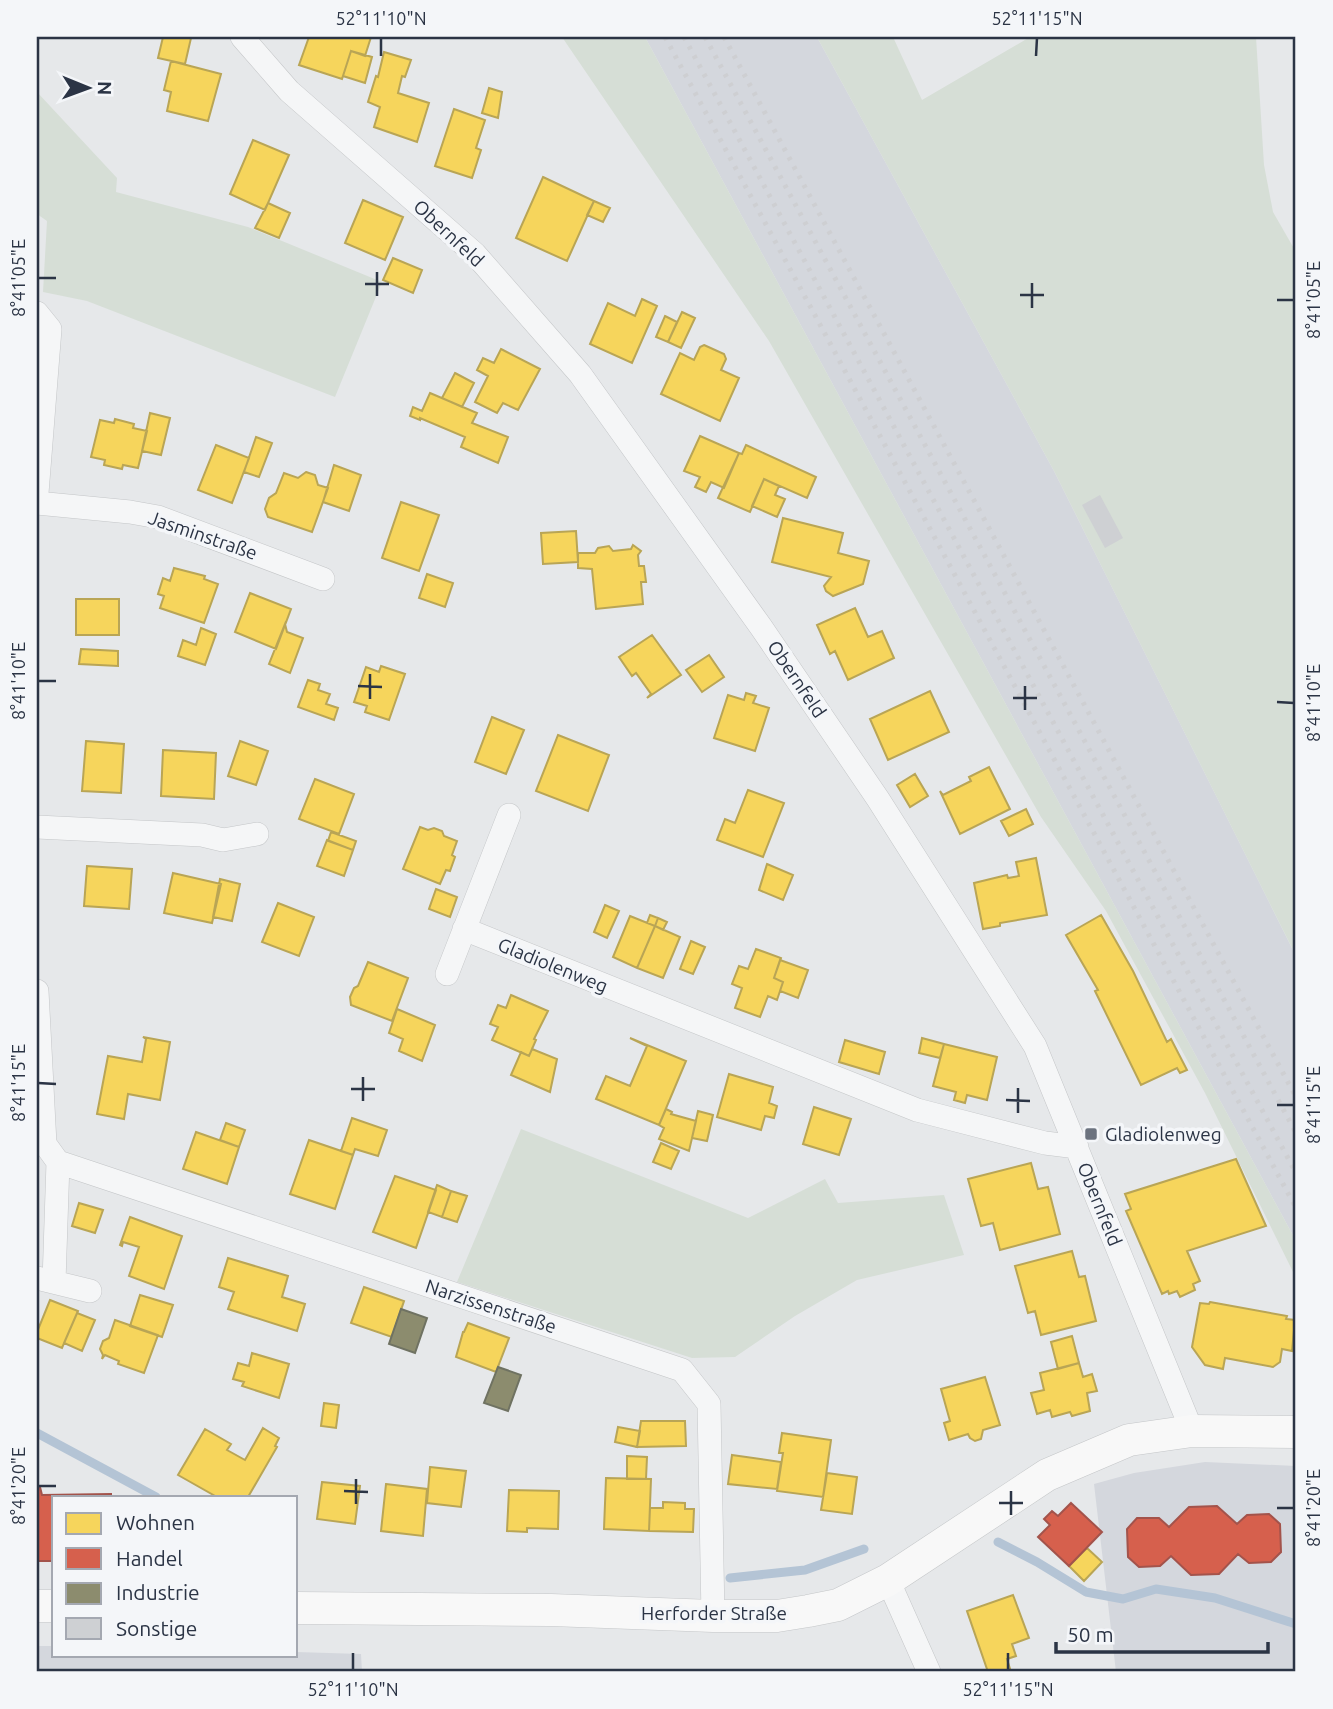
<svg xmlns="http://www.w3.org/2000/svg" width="1333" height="1709" viewBox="0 0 1333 1709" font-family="Ubuntu,sans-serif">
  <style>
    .built { fill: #d4d7dd }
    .green { fill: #d6ded6 }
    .homes { fill: #f6d55c; stroke: #b9a555; stroke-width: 2 }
    .shops { fill: #d6604d; stroke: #a3534b; stroke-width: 2 }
    .industry { fill: #8c8c6e; stroke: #6f7262; stroke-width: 2 }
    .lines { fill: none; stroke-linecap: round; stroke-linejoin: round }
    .stream { stroke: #b4c4d5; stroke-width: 9 }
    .building { fill: #ced0d3 }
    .minor-casing { stroke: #c4c6c8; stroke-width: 24 }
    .secondary-casing { stroke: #c4c6c8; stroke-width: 33 }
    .minor { stroke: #f5f6f7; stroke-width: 23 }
    .secondary { stroke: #f8f8f8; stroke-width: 32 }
    .rail { stroke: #cecfd2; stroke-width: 5; stroke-dasharray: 3.5 7; stroke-linecap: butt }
    .ticks { fill: none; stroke: #2b3445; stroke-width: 2.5 }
    .poi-dot { fill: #6c737f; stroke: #f4f6f9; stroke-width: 2.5 }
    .labels { text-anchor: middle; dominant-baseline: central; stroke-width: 7; stroke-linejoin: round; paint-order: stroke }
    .street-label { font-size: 19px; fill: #2b3445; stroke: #f4f6f9 }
    .poi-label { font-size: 19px; fill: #2b3445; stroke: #f4f6f9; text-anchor: start }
    .neatline { fill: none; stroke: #2b3445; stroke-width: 2.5 }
    .ticks-label { font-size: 18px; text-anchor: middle; fill: #2b3445 }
  </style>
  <rect width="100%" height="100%" fill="#e6e8ea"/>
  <path class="built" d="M645,37H817L1054,471L1296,956V1241Z
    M1205,1462L1296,1466V1672H1116L1094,1484L1134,1473Z
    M37,1646H54V1655H296V1652L361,1654L362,1672H37Z"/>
  <path class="green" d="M562,37H645L1296,1241V1278L1205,1093L1106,911L1041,817L769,341Z
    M817,37H893L922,100L1030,37H1256L1264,165L1273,212L1296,252V956L1054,471Z
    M37,92L117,178L116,192L248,227L382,282L335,397L87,301L43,292L47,221L37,214Z
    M521,1129L748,1218L825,1179L838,1203L944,1195L964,1255L857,1280L795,1316L735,1357L692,1358L457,1282Z"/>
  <path class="homes" d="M163,37L191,38L185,64L158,58Z
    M309,37H371L365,56L351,51L342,79L299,65Z
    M351,51L372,57L365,83L343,76Z
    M384,52L411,60L405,77L402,76L398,93L429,103L417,142L374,127L380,107L368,102L376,76L378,77Z
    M171,61L221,74L208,121L167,111L171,92L164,90Z
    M489,88L502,92L498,118L482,113Z
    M454,109L485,120L476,148L481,150L472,178L435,166Z
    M253,140L289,155L265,210L230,194Z
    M543,177L594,201L567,261L516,238Z
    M363,200L403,217L385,260L345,243Z
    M594,201L610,208L603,222L587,215Z
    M268,203L290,213L279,238L255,228Z
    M393,258L422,270L413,293L383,280Z
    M642,299L657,306L632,363L590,344L608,303L635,316Z
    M682,312L695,318L681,348L668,342Z
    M665,316L677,322L668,342L656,337Z
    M704,345L724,354L726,359L721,370L739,378L720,421L661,394L680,353L694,360L700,347Z
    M501,349L540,369L518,410L503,403L497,413L475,402L488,376L477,370L483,358L494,363Z
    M455,373L474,383L462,407L442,398Z
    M430,393L477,413L472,423L508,437L498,463L461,447L465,437L420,418V420L410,416L413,407L422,411Z
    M150,413L170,418L161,455L142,451Z
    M115,419L134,424L133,428L147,431L138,468L123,465L122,469L104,465L105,460L91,457L100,420L114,423Z
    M700,436L739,453L724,488L711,482L706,492L695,487L700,477L684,471Z
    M256,437L272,443L259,477L244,472Z
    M216,445L249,458L232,503L198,490Z
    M746,445L816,477L807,498L764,479L750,512L718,498L739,453L742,454Z
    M334,465L361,475L349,511L323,502Z
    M306,472L315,475L318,485L328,488L312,532L268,517L265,509L269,498L276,493L284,473L298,478Z
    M764,479L779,486L775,495L785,499L777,517L752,506Z
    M401,502L439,515L419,571L382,558Z
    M783,518L843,533L838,553L869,561L863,584L833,596L826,591L824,586L831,577L772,562Z
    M576,531L578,562L543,564L541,533Z
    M633,545L641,551L638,555L639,566H644L646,582H641L643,604L596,609L592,569L578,568V553H595L598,548L609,546L613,551L631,549Z
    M174,568L205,576L204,579L218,584L204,623L160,608L164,596L158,594L163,578L170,581Z
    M427,574L453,583L445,607L419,598Z
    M250,593L291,609L276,649L235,632Z
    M76,599H119V635H76Z
    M855,608L868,637L882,631L894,658L848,680L835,651L830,654L817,625Z
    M285,624L287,632L303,638L290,673L269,664Z
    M201,628L216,634L205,665L178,656L183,640L196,645Z
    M652,635L681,675L647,698L651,694L636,673L632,676L619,657Z
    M81,649L118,651V666L79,664Z
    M709,655L724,677L702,692L686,670Z
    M381,666L405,674L389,720L365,712L367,706L354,702L366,667L379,672Z
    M308,680L320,684L318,690L330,694L326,704L338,708L334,720L298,707Z
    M930,691L949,732L888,760L870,719Z
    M746,693L756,696L753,703L769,708L755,751L714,738L728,695L744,700Z
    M492,717L524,730L506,774L475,762Z
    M558,735L609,755L588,811L536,791Z
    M86,741L124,744L121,793L82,791Z
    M240,741L268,751L256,785L228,776Z
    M163,750L216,753L214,799L161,796Z
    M989,767L1010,809L960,834L940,791L943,795L971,781L969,777Z
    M915,774L928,796L910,807L897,785Z
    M315,779L354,794L339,834L299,819Z
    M748,790L784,803L763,857L717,840L725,819L735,823Z
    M1026,809L1033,824L1009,836L1001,821Z
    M420,827L428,830L434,828L442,831L444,836L457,841L452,855L455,857L450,871L446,870L440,884L403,869Z
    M331,832L356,841L353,850L328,841Z
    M327,840L353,850L344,876L317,866Z
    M1036,858L1047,915L1000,923V926L983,929L974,883L1007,875L1008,878L1019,876L1016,862Z
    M767,864L793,875L783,900L759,890Z
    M87,866L132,869L129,909L84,906Z
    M173,873L221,884L212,923L164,913Z
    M220,879L240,884L232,921L213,917Z
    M436,889L457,897L450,917L429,909Z
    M278,903L314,917L299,956L262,942Z
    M605,905L619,911L607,938L594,932Z
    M650,915L658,918L655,926L647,923Z
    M1101,915L1133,971L1167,1042L1171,1039L1187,1070L1180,1073L1177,1068L1141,1085L1095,991L1098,990L1066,935Z
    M630,916L655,926L637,968L613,957Z
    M658,918L667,922L663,930L655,926Z
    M655,926L680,937L663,978L637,968Z
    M691,941L705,947L693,974L680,969Z
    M756,949L781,958L774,978L783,982L777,1000L768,996L760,1017L735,1008L742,988L732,984L739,966L748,969Z
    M780,960L808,970L798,998L780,991L783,982L774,978Z
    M368,962L408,978L392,1021L351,1005L350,997L354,988L358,986Z
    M511,995L548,1011L534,1039L536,1040L529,1056L492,1040L498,1027L490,1024L498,1005L506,1008Z
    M397,1009L435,1025L422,1061L399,1051L403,1039L389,1033Z
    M143,1037L170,1042L160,1100L128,1094L124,1119L97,1114L108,1056L142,1062L146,1039Z
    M630,1038L686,1061L659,1125L596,1099L606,1076L630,1086L647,1046Z
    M922,1038L944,1044L940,1058L919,1053Z
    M845,1040L885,1052L879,1074L839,1062Z
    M944,1044L997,1057L987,1100L967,1095L965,1103L954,1100L956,1092L933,1086Z
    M532,1049L557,1059L550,1092L511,1075L521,1052L529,1056Z
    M729,1074L773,1087L769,1103L777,1106L774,1118L765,1116L761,1130L717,1117Z
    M814,1107L851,1119L839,1155L803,1144Z
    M666,1109L672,1112L671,1114L696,1121L689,1151L659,1139L664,1128L659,1125Z
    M698,1111L713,1115L707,1141L692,1138Z
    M352,1118L387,1130L378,1156L355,1149L353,1155L341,1151Z
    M226,1123L245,1130L239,1147L220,1140Z
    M196,1132L239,1147L227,1184L183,1169Z
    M309,1140L353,1155L335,1209L290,1194Z
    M661,1143L679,1151L671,1169L653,1162Z
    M1236,1159L1266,1226L1187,1251L1200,1281L1193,1284L1195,1290L1180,1297L1177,1291L1169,1294L1168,1291L1162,1294L1126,1211L1131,1209L1125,1194Z
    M1031,1163L1038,1189L1048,1187L1060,1234L1000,1250L993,1223L981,1226L968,1179Z
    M395,1176L436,1190L416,1248L373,1232Z
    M437,1185L451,1191L442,1217L428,1212Z
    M451,1191L467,1196L457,1222L442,1217Z
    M79,1203L103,1210L95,1233L72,1226Z
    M130,1217L182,1236L164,1289L129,1276L139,1247L123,1242L122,1246L120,1245Z
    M1072,1251L1079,1277L1085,1276L1096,1321L1041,1335L1035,1311L1028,1313L1015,1266Z
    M228,1258L288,1276L282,1297L305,1304L297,1331L228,1309L234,1292L219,1287Z
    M364,1287L404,1301L392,1337L351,1323Z
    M140,1295L173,1305L162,1337L130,1326Z
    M50,1300L78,1311L62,1348L37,1338V1332Z
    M1210,1302L1287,1316L1286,1319L1295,1320L1292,1351L1282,1349L1280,1362L1273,1367L1225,1358L1223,1369L1205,1365L1192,1347L1200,1303L1209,1304Z
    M77,1313L95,1320L82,1351L64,1343Z
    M115,1320L158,1335L144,1373L118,1364L119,1361L105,1355L102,1359L103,1355L100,1349L103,1341L109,1338Z
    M468,1323L509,1338L496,1372L456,1357L463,1332H464Z
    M1072,1336L1079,1363L1058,1369L1051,1342Z
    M252,1353L289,1364L279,1398L242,1386L244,1382L233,1379L238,1363L249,1366Z
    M1079,1363L1083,1377L1092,1374L1097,1391L1087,1393L1090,1411L1072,1416L1070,1412L1052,1417L1050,1410L1037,1414L1031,1393L1044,1390L1040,1373Z
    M985,1377L1000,1425L983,1430L981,1439L975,1441L970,1438L968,1434L949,1440L944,1423L950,1421L941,1389Z
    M324,1403L339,1405L336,1428L321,1426Z
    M641,1421H685L686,1446L637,1447Z
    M618,1427L640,1431L637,1447L615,1442Z
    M263,1428L279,1438L275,1446L277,1447L248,1497H217L178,1475L205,1429L231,1444L227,1450L245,1460Z
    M782,1433L831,1440L823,1497L777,1491L783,1453H779Z
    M732,1455L781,1462L777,1489L728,1484Z
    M627,1456L647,1457L646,1479H627Z
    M430,1467L466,1471L461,1507L427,1503Z
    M827,1473L857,1477L852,1514L821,1510Z
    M606,1478L651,1479L649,1531L604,1529Z
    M322,1482L360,1486L355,1524L317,1519Z
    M386,1484L427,1489L423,1536L381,1531Z
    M509,1490L559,1491L558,1529L527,1528V1532L507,1531Z
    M663,1502L685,1503V1509H694L693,1532L649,1531L650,1508H663Z
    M1087,1548L1102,1562L1084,1581L1069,1566Z
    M1013,1595L1029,1638L1012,1644L1016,1656L1007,1659L1011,1672H988L967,1611Z"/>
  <path class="shops" d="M37,1487H40L42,1495L111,1494V1497H54V1561H37Z
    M1071,1503L1102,1532L1069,1566L1038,1537L1050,1525L1044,1519L1052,1511L1058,1516Z
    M1217,1506L1237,1524L1247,1515L1269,1514L1280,1524L1281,1552L1271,1562L1249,1563L1238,1554L1219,1574L1191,1575L1171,1556L1160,1566L1139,1567L1128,1557L1127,1529L1137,1518H1159L1169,1527L1189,1507Z"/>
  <path class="industry" d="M401,1309L427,1318L415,1353L389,1344Z
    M498,1367L521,1375L508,1411L484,1403Z"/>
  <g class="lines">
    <path class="stream" d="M37,1433L156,1497
      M998,1542L1037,1562L1086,1592L1123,1599L1156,1589L1215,1598L1296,1624
      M730,1578L805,1570L864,1549"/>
  </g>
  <path class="building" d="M1100,495L1123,538L1105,548L1082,505Z"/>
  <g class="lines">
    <g class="minor-casing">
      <path id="minor" d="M242,37L289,91L475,254L580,374L761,627L878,799L1035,1046L1192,1431
        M37,313L50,329L37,493
        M37,503L130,512L158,517L323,579
        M37,827L202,835L223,840L257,834
        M464,929L917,1110L1045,1143L1077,1147
        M447,974L509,815
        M37,991L45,1144L58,1162L682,1370L709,1404L713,1616
        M37,1278L90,1291
        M54,1282L58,1162
        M888,1580L929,1672"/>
    </g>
    <g class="secondary-casing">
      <path id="secondary" d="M37,1606H54
        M296,1608L551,1610L713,1616H777L808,1611L838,1605L888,1580L1047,1475L1129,1440L1192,1431L1296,1432"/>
    </g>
    <use href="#minor" class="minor"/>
    <use href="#secondary" class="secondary"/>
    <path class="rail" d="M665,37L1296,1208
      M684,37L1296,1173
      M705,37L1296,1133
      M724,37L1296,1097"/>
  </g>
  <path class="ticks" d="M381,56V38M1036,56L1037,38M38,278H56M365,284H389M1020,295H1044M377,296V272M1277,300H1294M1032,308V283M38,681H56M358,686L382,687M1013,698H1037M370,699V674M1277,702L1294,703M1025,710V686M38,1083L56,1084M351,1089H375M1006,1100L1030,1101M363,1101V1077M1277,1105H1294M1018,1113V1088M38,1486H56M344,1491L368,1492M999,1503H1023M356,1504V1479M1277,1508H1294M1011,1515V1491M353,1670V1653M1008,1670V1653"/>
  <rect class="poi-dot" x="1084" y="1127" width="14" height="14" rx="3.5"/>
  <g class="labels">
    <g class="street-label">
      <text transform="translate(449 233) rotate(43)">Obernfeld</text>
      <text transform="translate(203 535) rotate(19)">Jasminstraße</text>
      <text transform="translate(797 679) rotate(56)">Obernfeld</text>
      <text transform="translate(553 965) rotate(22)">Gladiolenweg</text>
      <text transform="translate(1100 1204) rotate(68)">Obernfeld</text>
      <text transform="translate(491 1306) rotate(18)">Narzissenstraße</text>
      <text x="714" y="1613">Herforder Straße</text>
    </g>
    <g class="poi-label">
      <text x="1105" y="1134">Gladiolenweg</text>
    </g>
  </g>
  <rect width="1333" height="1709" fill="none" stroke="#f4f6f9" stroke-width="77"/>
  <rect x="52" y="1496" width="245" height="161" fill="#f4f6f9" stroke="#a4a8b1" stroke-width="2"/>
  <rect x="66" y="1513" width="35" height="21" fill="#f6d55c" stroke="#a4a8b1" stroke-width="2"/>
  <text x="116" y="1530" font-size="21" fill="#2b3445">Wohnen</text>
  <rect x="66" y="1548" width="35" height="21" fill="#d6604d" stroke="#a4a8b1" stroke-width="2"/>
  <text x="116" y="1566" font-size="21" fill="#2b3445">Handel</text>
  <rect x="66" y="1583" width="35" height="21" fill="#8c8c6e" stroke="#a4a8b1" stroke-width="2"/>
  <text x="116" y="1600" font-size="21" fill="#2b3445">Industrie</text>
  <rect x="66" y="1618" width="35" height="21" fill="#ced0d3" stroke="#a4a8b1" stroke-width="2"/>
  <text x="116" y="1636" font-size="21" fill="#2b3445">Sonstige</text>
  <g transform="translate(88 88) rotate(91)" stroke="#f4f6f9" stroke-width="5" paint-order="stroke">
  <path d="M0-5L12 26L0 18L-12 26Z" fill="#2b3445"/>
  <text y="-10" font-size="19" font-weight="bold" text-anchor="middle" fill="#2b3445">N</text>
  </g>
  <path d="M1056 1642v10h212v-10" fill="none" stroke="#2b3445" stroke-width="3.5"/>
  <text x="1067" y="1642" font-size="21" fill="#2b3445" stroke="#f4f6f9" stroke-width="5" paint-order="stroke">50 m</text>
  <rect x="38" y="38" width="1256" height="1632" class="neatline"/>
  <g class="ticks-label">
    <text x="381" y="25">52°11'10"N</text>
    <text x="1037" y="25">52°11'15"N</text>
    <text transform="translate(19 278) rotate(-90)" y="6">8°41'05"E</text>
    <text transform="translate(1314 300) rotate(-90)" y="6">8°41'05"E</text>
    <text transform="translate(19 681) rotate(-90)" y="6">8°41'10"E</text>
    <text transform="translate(1314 703) rotate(-90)" y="6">8°41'10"E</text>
    <text transform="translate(19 1083) rotate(-90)" y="6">8°41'15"E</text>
    <text transform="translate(1314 1105) rotate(-90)" y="6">8°41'15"E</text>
    <text transform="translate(19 1486) rotate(-90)" y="6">8°41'20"E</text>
    <text transform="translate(1314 1508) rotate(-90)" y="6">8°41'20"E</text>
    <text x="353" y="1696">52°11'10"N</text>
    <text x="1008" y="1696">52°11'15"N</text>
  </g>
</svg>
